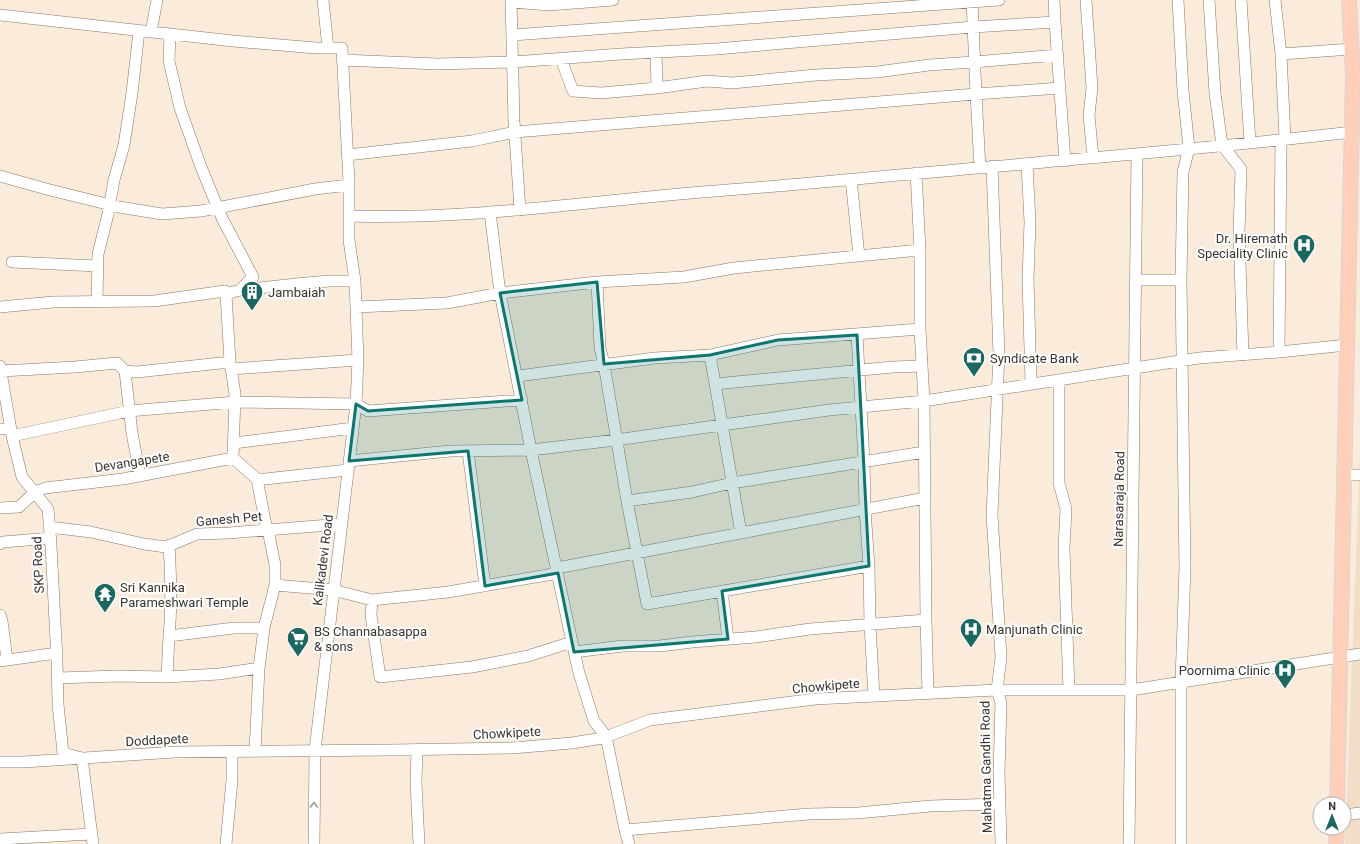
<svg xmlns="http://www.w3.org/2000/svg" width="1360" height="844" viewBox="0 0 1360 844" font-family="Roboto,sans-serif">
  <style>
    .built { fill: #f2dec8 }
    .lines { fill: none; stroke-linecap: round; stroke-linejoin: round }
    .minor-casing { stroke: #86786a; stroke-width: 12 }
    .major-casing { stroke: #d8d6d5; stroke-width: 16 }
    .minor { stroke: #fff; stroke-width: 11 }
    .major { stroke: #ffcfb9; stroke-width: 14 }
    .oneway { stroke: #9c9a96 }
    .marked { fill: #0f766e; fill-opacity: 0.2; stroke: #0f766e; stroke-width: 3; stroke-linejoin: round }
    .labels { text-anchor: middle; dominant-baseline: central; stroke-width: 4; stroke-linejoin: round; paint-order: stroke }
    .poi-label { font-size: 13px; fill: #3a342e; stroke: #fff; text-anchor: start }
    .street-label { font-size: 13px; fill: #3a342e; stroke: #fff }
  </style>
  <rect width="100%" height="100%" fill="#faebdb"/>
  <path class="built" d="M1360,455V844H1345Z"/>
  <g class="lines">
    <g class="minor-casing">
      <path id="minor" d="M323,0L328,48
        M511,0L514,121L520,210
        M972,0L976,94L1060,88
        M1054,0L1055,22
        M1086,0L1092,88L1089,115L1093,158
        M1178,0L1183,91L1189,148L1183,172L1181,280L1185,568L1181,681V844
        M1209,0L1215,93L1222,145L1241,169L1239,232L1243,355
        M1241,0L1250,143
        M1275,0L1281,54L1285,139
        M511,2L549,5L613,0
        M0,15L233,41L316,48H342L349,182V240L355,281L358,360L356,404L315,750L314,844
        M151,32L157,0
        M170,34L169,61L180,108L201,167L222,218L253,277L240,290
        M512,35L999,0
        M1281,54L1352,49
        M561,59L573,91L601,93L657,88L656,52
        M342,60L438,64L513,62L621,54L716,49L973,27L1055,22L1065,161
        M657,88L707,81L732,83L816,75L877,72L929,65L974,62L1058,55
        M347,155L472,141L515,132L976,94L980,168
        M1027,164L1030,222L1028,279L1031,384
        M992,166L999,353L992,515L1001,657L997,690L1001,703L999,773L1001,844
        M916,173L920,250
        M0,176L50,190L119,207L162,214L201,211L315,189L349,185
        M851,179L859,256
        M490,212L500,293L531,450L572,642L579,673L594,721L606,736L625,830L629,844
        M349,216C467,220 585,202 702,192C798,185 894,175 990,167C1110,156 1232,146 1352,132
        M12,262L97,266
        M1136,280H1181
        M597,282L600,348L604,364L627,501L647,604L869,566L865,510L864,461L857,335
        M226,294L230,362L235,394L233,458L257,479L265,521L268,530L275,565V585L333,590L372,600L448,592L553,574L557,568L925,498
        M97,302L98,254L108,214L114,180L124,145L132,93L139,31
        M0,307L53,302L154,301L225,291L226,294L240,290L296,284L329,281H355
        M356,307L447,303L500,293L597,282L684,277L734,268L920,250V329L924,401L1199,358L1279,352L1347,345
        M1279,352L1281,140
        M710,355L778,340L920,329
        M0,366L12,436L22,477L48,509L51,546L57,660L58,704L63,753L82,758L93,844
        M231,369L358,360
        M1,371L75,367L117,363L125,371L137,372L230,362
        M125,371L132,433L140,476
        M518,376L655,358L710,355L741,533
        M1059,380V483L1066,509L1064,549L1069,690
        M715,384L893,367L922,366
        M0,429L10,428
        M12,436L129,411L235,402L356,404L368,411L522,400
        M234,443L353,428
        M468,451L485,586
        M349,461L450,451L531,450L616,440L829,410L924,401L926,620L928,693
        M1344,475H1360
        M257,479H265L348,470
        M627,501L692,492L732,483L924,452
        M0,508L19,507L35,492L45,488L123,479L233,458
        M49,527L91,532L144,544L166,547L197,534L229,533L342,524
        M0,544L3,542L51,538
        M869,566L870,625L874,696
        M722,591L728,639
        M372,600L371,615L380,677L472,667L528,656L572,642
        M0,615L2,621L7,660
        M169,636C172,605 171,576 169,545
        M574,652L623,646H660L692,642L756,637L810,629L926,620
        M0,661L57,653
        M167,677L169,636L234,628H264
        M58,678L117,676L167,677L219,674L259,668L264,628L275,585
        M417,750L416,783L419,844
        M255,751L259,668
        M0,762H24L175,752L391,750L512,748L572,743L603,738L650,720L815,699L997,690H1131L1360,654
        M1344,815L1360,813
        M625,830L809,814L858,813L930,806L1000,804
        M0,839L91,834
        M226,844L232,780V751
        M1129,844L1137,154"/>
    </g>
    <g class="major-casing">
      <path id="major" d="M1337,804L1353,75L1349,0
        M1336,844L1337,828"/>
    </g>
    <use href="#minor" class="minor"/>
    <use href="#major" class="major"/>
  </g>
  <defs><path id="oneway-chevron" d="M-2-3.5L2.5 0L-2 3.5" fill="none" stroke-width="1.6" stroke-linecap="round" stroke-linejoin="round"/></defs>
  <use class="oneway" href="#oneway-chevron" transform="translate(314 805) rotate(-88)"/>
  <path class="marked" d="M597,282L604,364L710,355L778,340L857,335L869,566L722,591L728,639L574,652L558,573L485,586L468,451L349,461L356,404L368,411L522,400L500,293Z"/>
  <defs>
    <g id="hospital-pin" transform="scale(1.15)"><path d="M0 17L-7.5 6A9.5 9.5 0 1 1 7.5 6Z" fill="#1c6760" stroke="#fff"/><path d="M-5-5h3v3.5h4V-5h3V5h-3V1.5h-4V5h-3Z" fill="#fff"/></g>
    <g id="building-pin" transform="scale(1.15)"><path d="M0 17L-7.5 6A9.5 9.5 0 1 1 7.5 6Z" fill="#1c6760" stroke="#fff"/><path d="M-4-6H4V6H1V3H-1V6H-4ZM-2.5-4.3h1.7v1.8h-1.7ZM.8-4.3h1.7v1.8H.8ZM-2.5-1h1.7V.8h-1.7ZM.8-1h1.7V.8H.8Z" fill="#fff"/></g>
    <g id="bank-pin" transform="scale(1.15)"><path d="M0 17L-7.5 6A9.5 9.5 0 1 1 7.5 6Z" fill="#1c6760" stroke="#fff"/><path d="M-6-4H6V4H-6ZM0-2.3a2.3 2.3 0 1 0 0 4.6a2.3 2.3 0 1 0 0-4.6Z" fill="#fff"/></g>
    <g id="temple-pin" transform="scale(1.15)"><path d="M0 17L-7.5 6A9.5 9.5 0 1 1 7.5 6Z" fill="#1c6760" stroke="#fff"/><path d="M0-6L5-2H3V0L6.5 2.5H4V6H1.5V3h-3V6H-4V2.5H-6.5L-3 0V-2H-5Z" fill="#fff"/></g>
    <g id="supermarket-pin" transform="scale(1.15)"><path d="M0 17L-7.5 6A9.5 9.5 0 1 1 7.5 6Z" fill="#1c6760" stroke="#fff"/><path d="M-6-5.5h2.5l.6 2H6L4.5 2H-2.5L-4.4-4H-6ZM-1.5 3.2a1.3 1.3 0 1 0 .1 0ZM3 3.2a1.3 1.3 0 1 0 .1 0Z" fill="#fff"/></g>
  </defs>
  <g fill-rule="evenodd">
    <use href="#hospital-pin" x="1304" y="245"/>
    <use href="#building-pin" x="252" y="292"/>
    <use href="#bank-pin" x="974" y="358"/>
    <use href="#temple-pin" x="105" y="594"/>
    <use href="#hospital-pin" x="971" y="629"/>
    <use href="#supermarket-pin" x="298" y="638"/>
    <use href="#hospital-pin" x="1285" y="670"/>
  </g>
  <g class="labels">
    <g class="poi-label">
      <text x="1288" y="238" text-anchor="end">Dr. Hiremath<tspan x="1288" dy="15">Speciality Clinic</tspan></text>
      <text x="268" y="292">Jambaiah</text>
      <text x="990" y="358">Syndicate Bank</text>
      <text x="120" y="587">Sri Kannika<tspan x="120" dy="15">Parameshwari Temple</tspan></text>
      <text x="986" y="629">Manjunath Clinic</text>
      <text x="314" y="631">BS Channabasappa<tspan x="314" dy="15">&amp; sons</tspan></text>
      <text x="1270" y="670" text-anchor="end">Poornima Clinic</text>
    </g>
    <g class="street-label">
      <text transform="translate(132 462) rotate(-9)">Devangapete</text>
      <text transform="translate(1119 499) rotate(-89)">Narasaraja Road</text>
      <text transform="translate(229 519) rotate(-5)">Ganesh Pet</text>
      <text transform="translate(323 560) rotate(-83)">Kalikadevi Road</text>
      <text transform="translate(38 565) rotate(-93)">SKP Road</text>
      <text transform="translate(826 686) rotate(-5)">Chowkipete</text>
      <text transform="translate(507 733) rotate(-3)">Chowkipete</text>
      <text transform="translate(157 740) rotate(-3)">Doddapete</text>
      <text transform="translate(986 767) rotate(-91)">Mahatma Gandhi Road</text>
    </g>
  </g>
  <g transform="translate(1332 816)"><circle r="19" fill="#ffffff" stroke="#b0aeab"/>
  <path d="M0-3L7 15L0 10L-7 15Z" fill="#1c6760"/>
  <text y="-6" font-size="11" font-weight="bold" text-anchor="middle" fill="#3a342e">N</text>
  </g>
</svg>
